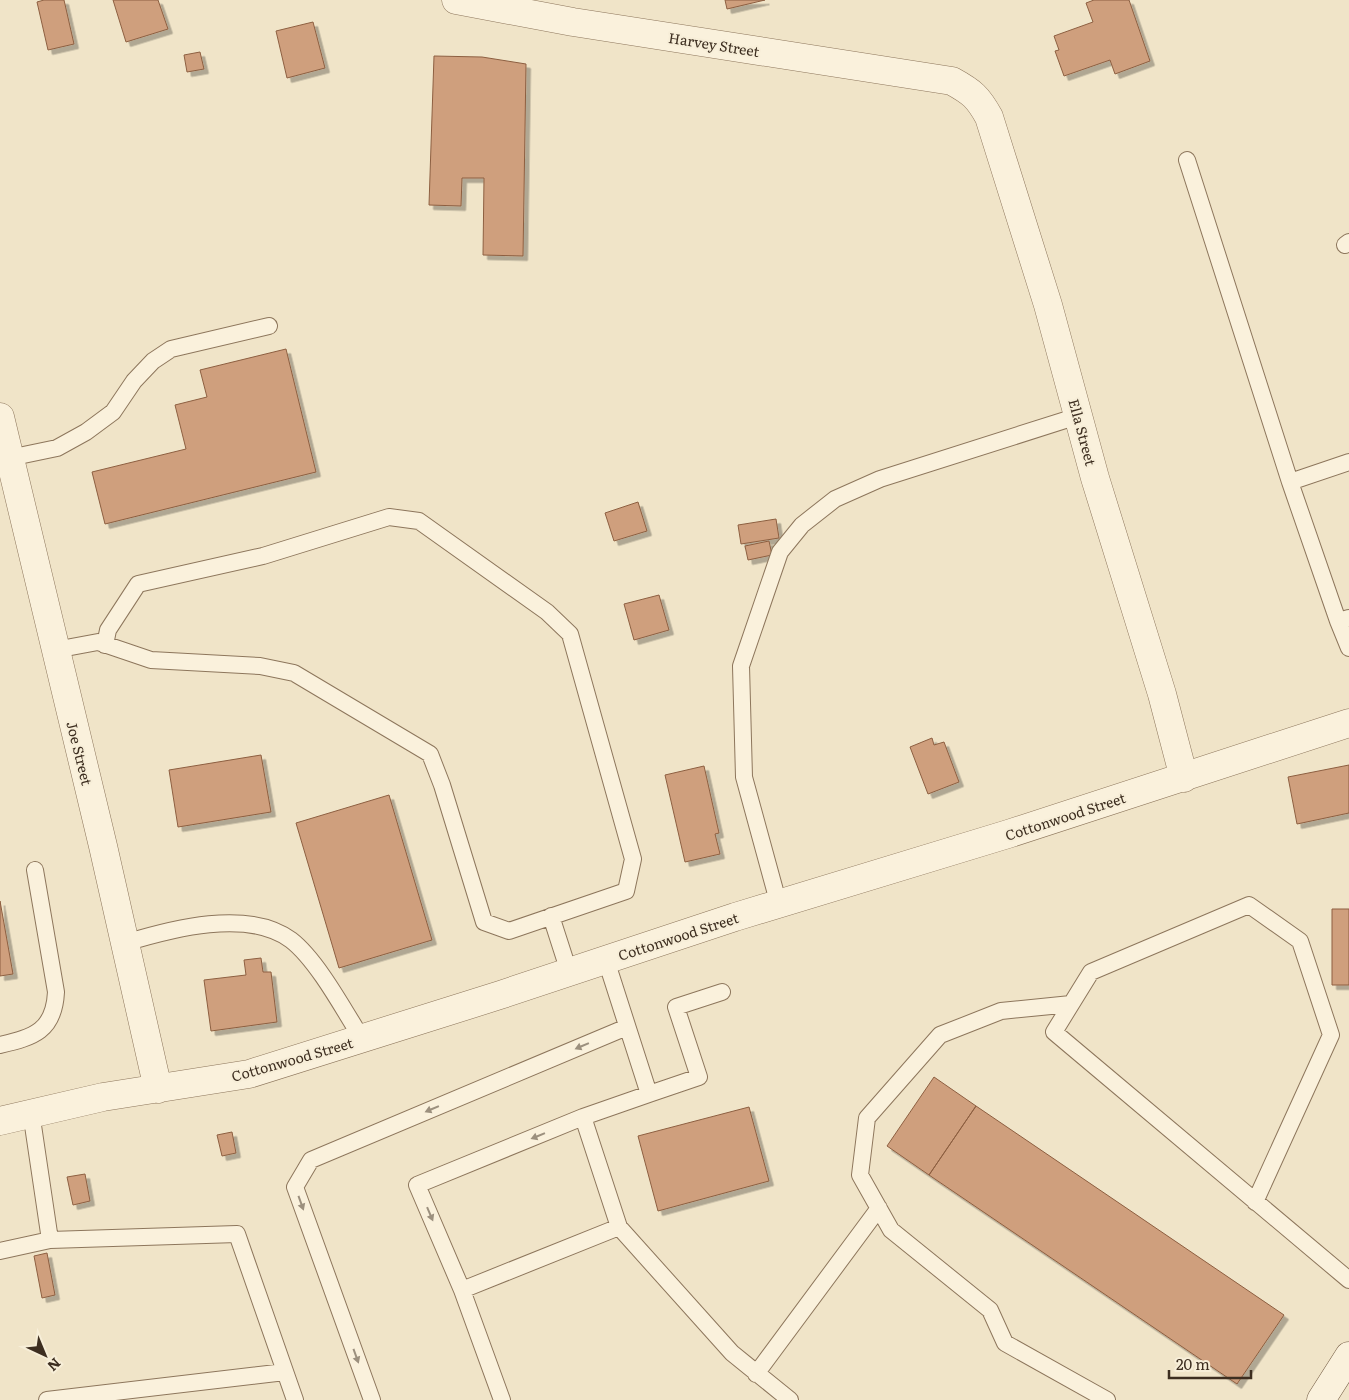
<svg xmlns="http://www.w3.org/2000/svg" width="1349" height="1400" viewBox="0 0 1349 1400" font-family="Literata,serif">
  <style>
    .building { fill: #cf9f7d; stroke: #8d5f41; filter: url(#shadow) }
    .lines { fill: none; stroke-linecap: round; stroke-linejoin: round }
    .lane-casing { stroke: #8d765c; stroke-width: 18 }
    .street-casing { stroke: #8d765c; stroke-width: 29 }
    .secondary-casing { stroke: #6f573f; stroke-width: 29 }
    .lane { stroke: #faf1dc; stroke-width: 16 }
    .street { stroke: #faf1dc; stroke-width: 28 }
    .secondary { stroke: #faf1dc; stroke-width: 28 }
    .oneway { fill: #9c907e }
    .labels { text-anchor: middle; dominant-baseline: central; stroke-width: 4; stroke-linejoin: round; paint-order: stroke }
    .street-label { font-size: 14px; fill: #3d2e20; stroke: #f7eed8 }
  </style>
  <defs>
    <filter id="shadow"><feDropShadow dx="4.5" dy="4.5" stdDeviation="0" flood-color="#0004"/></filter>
  </defs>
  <rect width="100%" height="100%" fill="#f0e4c8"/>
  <path class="building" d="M44,0H64L74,44L48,50L37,2Z
    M113,0H158L168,29L126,42Z
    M725,0H765L727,9Z
    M1094,0H1129L1150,61L1115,74L1110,60L1064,76L1055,51L1059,50L1054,36L1093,22L1086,3Z
    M313,22L325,68L287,78L276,31Z
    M200,52L204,69L187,72L184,55Z
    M434,56L482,57L526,64L523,256L483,255L484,178H462L461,206L429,205Z
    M286,349L316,472L105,524L92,472L186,449L175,405L207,397L200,370Z
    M638,502L647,531L614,541L605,513Z
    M776,519L779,538L741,544L738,525Z
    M769,541L772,555L748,560L745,546Z
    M659,595L669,630L634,640L624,604Z
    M932,738L934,745L944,742L959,782L928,794L910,747Z
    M261,755L271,812L178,827L169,770Z
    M1349,765V813L1297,824L1288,777Z
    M704,766L719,833L715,834L720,854L685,862L665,775Z
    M389,795L432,940L339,968L296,823Z
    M0,901L13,974L0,976Z
    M1332,909H1349V985H1332Z
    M261,958L263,972H271L277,1022L211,1031L204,980L246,975L244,960Z
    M934,1077L976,1106L929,1175L887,1146Z
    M976,1106L1284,1315L1237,1384L929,1175Z
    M749,1107L769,1181L658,1211L638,1136Z
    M232,1132L236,1153L222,1156L217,1135Z
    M85,1174L90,1201L73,1205L67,1177Z
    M47,1253L55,1295L42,1298L34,1256Z"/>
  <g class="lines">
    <g class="lane-casing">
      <path id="lane" d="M1187,160L1290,482
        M1345,245L1349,242
        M9,458L57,448L86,432L113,412L134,381L153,361L171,349L269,326
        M1349,618L1338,621L1349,648
        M1338,621L1290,482L1349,462
        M55,650L98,642L151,660L260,666L294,673L430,754L442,785L484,922L509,931L626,891L633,859L570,634L547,612L419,521L389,517L263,556L138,584L108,630L105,645
        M779,905L744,777L741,666L780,552L802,525L835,499L880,479L1078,416
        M551,916L569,972
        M125,943C171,929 248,908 291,940C317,960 344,1010 362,1039
        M1071,1004L1001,1011L940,1035L867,1118L860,1175L891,1230L990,1310L1005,1343L1107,1400
        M0,1045C34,1037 54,1031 56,992L35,870
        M649,1094L699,1077L676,1007L722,992
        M583,1117L619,1227L732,1353L790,1400
        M1255,1202L1331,1035L1300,941L1249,905L1091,972L1054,1032L1349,1280
        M50,1240L237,1234L295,1400
        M0,1251L50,1240L31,1112
        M462,1290L417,1185L583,1117L649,1094L606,960
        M756,1374L879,1208
        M47,1400L285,1372
        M372,1400L295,1187L311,1160L627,1027
        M502,1400L462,1290L619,1227"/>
    </g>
    <g class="street-casing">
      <path id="street" d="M456,0L573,22L952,81C972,92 978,97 989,117L1048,305L1095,478L1162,694L1184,778
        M0,417L103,846L158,1089
        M0,1121L103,1097L249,1074L500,995L735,917L1008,834L1349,723"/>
    </g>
    <g class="secondary-casing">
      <path id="secondary" d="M1321,1400L1349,1356"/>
    </g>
    <use href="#lane" class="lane"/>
    <use href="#street" class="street"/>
    <use href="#secondary" class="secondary"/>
  </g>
  <defs><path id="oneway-solid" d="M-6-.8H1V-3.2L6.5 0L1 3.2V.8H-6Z" transform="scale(1.25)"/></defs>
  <g class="oneway">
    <use href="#oneway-solid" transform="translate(582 1046) rotate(157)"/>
    <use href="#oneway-solid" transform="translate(432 1109) rotate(157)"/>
    <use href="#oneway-solid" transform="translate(538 1136) rotate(158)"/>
    <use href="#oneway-solid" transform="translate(301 1203) rotate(70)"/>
    <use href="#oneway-solid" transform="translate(430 1214) rotate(67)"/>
    <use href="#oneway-solid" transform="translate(356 1356) rotate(70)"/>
  </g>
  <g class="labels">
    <g class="street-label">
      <text transform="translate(714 44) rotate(9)">Harvey Street</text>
      <text transform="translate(1083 432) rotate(75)">Ella Street</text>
      <text transform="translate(80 753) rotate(76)">Joe Street</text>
      <text transform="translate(1065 816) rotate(-18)">Cottonwood Street</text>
      <text transform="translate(678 936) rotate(-18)">Cottonwood Street</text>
      <text transform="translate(292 1059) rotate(-16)">Cottonwood Street</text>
    </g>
  </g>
  <g transform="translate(45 1355) rotate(136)" stroke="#f7eed8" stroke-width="4" paint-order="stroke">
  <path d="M0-4L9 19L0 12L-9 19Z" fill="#3d2e20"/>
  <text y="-8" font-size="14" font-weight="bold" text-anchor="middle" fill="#3d2e20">N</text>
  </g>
  <path d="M1169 1370v8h82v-8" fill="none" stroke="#3d2e20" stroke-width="2.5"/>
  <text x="1176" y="1370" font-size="15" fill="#3d2e20" stroke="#f7eed8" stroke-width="4" paint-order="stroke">20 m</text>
</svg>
